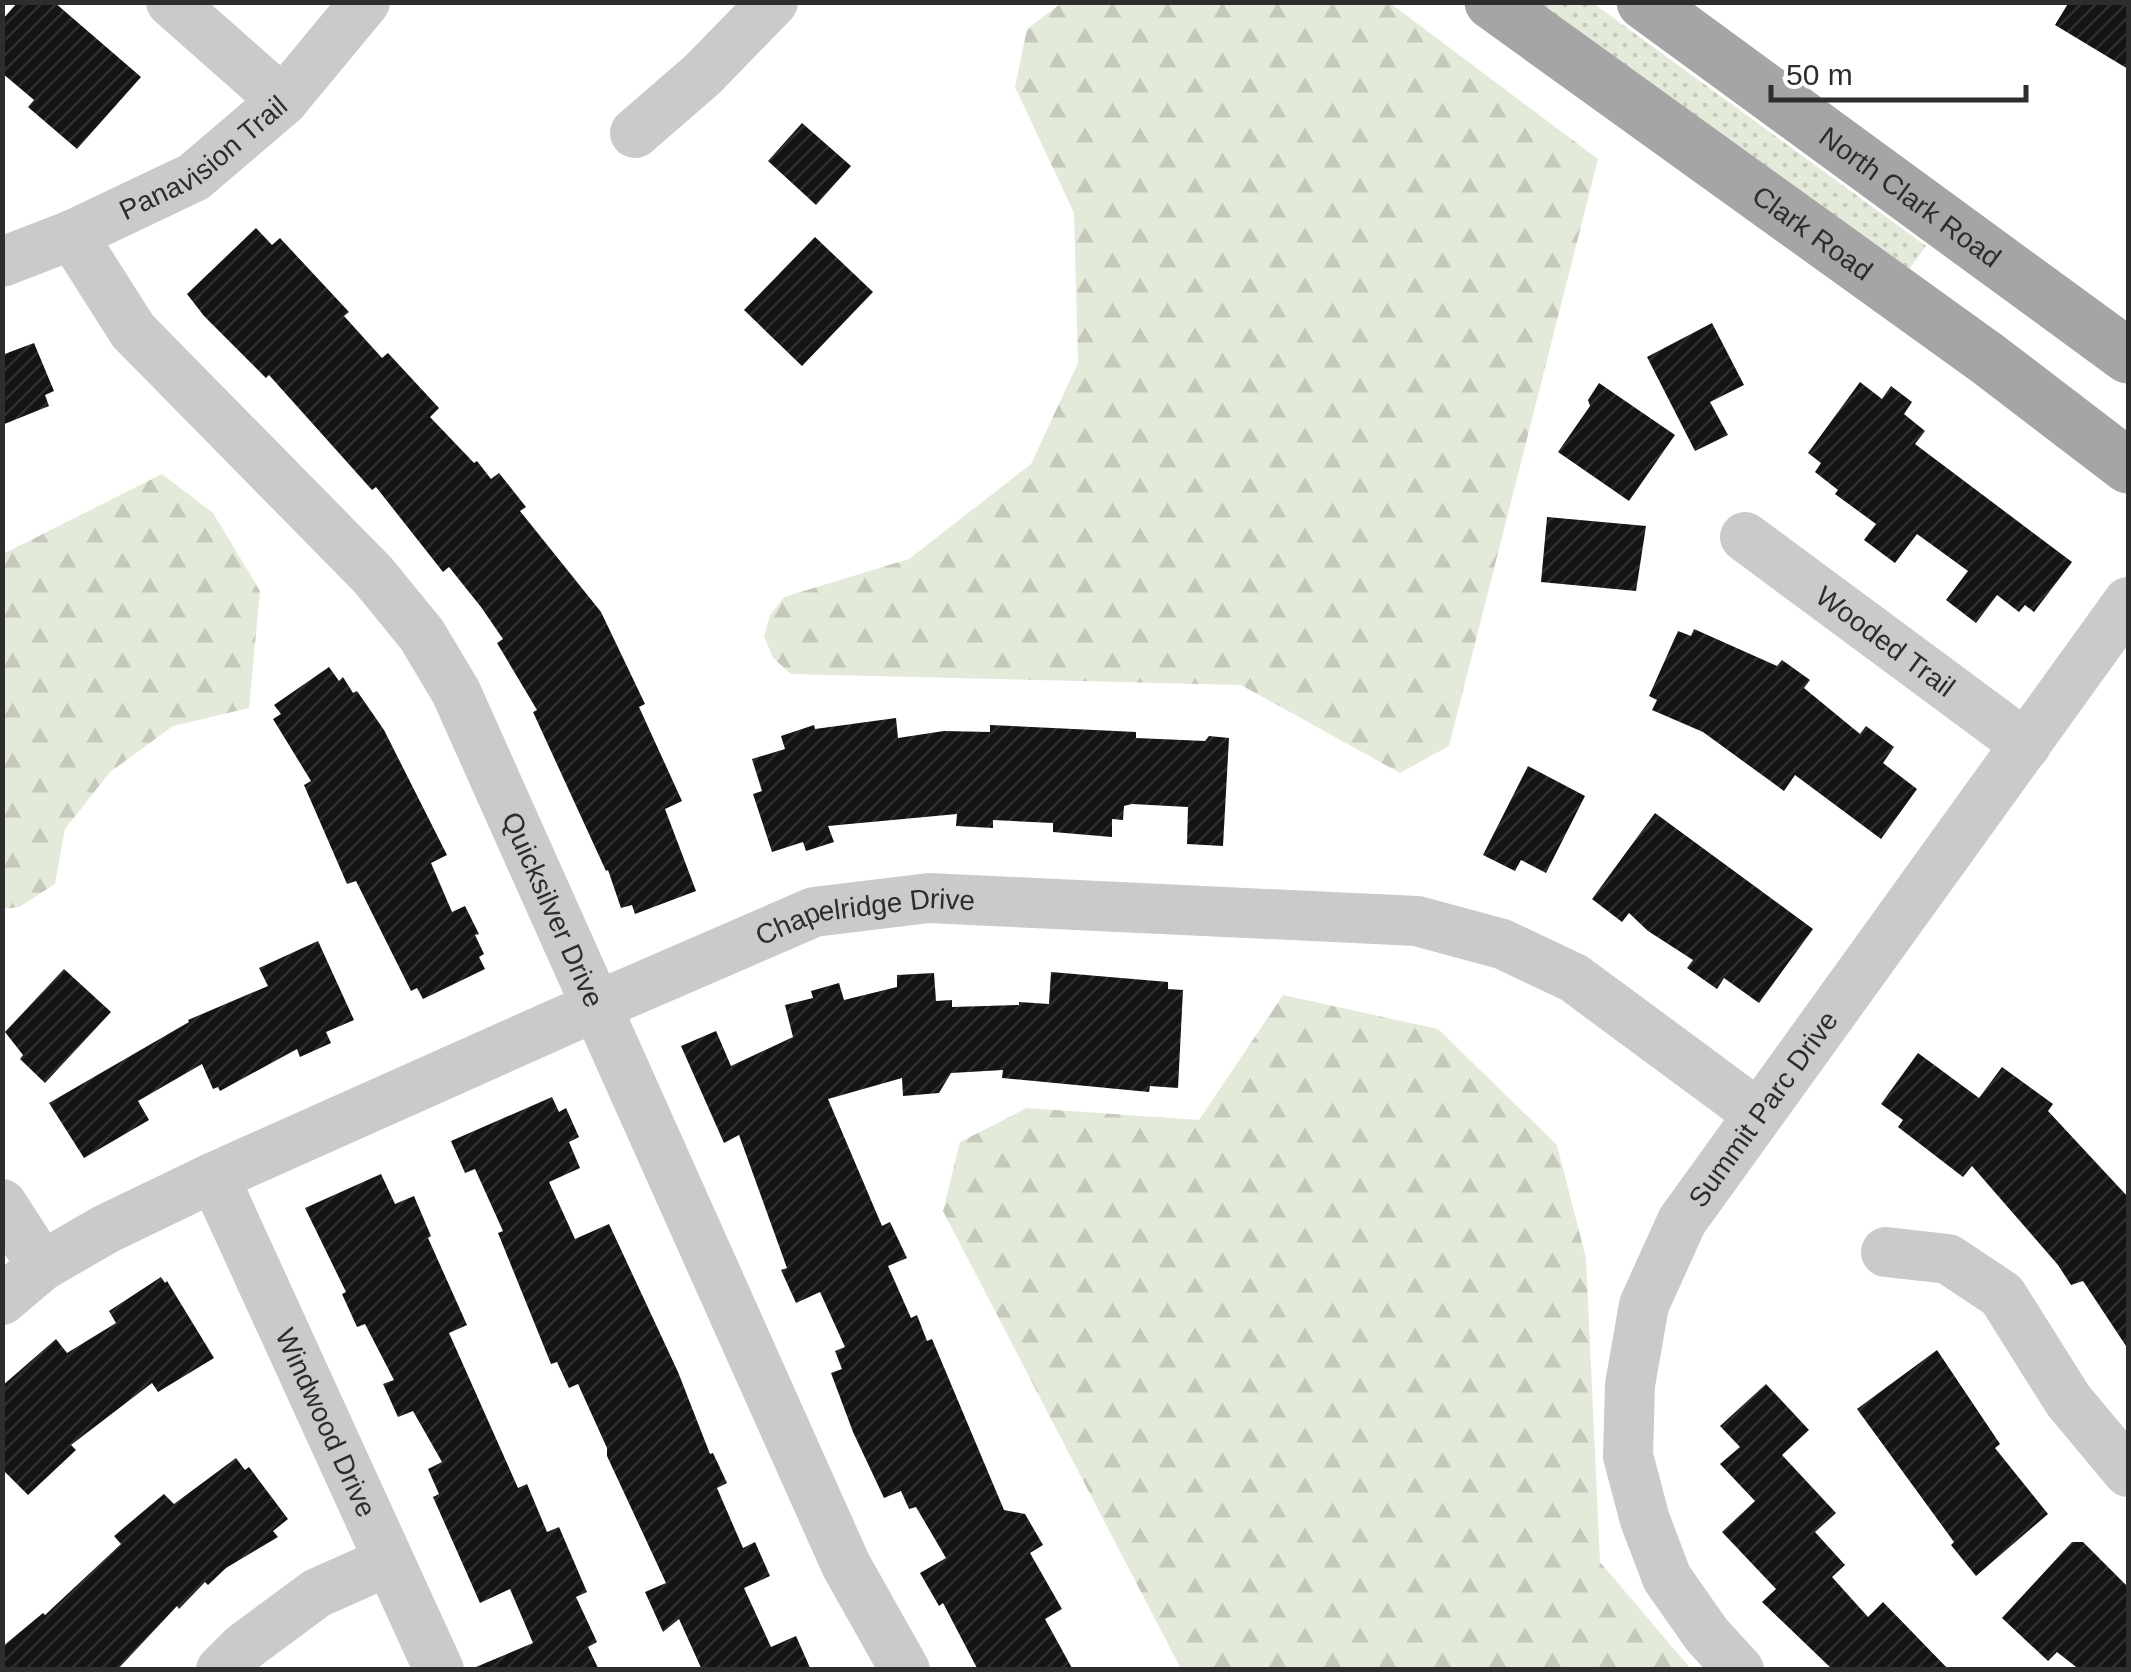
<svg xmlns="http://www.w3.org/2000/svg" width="2131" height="1672" viewBox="0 0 2131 1672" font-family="Helvetica,sans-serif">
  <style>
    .grass { fill: url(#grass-dots) }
    .forest { fill: url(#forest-firs) }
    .building { fill: url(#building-hatch) }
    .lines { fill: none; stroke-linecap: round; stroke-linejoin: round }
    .minor { stroke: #cacaca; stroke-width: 50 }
    .major { stroke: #a5a5a5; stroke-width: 55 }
    .labels { text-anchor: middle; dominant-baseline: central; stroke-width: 10; stroke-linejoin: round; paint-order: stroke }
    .street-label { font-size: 28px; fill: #2d2d2d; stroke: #fff }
  </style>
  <defs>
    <pattern id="grass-dots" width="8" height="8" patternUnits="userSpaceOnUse" patternTransform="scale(2.5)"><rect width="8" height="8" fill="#e4eada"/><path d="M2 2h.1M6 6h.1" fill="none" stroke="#c4c9bb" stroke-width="1.8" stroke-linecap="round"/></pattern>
    <pattern id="forest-firs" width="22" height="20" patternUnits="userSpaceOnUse" patternTransform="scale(2.5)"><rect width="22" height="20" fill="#e4eada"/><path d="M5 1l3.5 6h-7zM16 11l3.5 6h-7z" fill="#c4c9bb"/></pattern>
    <pattern id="building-hatch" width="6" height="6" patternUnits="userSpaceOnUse" patternTransform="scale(2.5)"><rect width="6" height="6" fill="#141414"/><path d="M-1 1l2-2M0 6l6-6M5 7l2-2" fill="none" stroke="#2e2e2e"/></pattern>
  </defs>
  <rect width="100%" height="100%" fill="#fff"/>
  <path class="grass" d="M1528,3H1593L1926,246L1905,275Z"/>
  <path class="forest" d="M1063,2L1390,3L1598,159L1449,746L1400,773L1241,685L791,674L773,658L764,636L770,615L784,597L909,559L1031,464L1078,363L1074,213L1015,87L1027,29Z
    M162,474L213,513L260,591L249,708L173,726L110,772L65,829L55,884L19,907L3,909V554Z
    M1283,995L1438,1029L1557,1145L1586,1258L1600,1562L1691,1669H1181L943,1211L960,1142L1027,1108L1199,1120Z"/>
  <path class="building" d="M18,2H54L141,77L77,149L28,107L34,100L2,73V20Z
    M2069,2H2128V69L2055,25Z
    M802,123L851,166L816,205L768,161Z
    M256,228L272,245L280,238L349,312L344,316L382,358L388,353L439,408L430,417L474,463L477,461L491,479L499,473L526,507L520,511L601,612L645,704L639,707L682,801L665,809L696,891L635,914L632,905L621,908L608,870L606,871L533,712L537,710L497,643L503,639L481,607L449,567L443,572L376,487L372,490L269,375L266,378L204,316L187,294Z
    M815,237L873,292L802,366L744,310Z
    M1712,323L1744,385L1710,402L1728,435L1695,451L1647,357Z
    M34,343L54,391L45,395L49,406L2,425V355Z
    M1860,382L1882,399L1891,386L1912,402L1904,414L1925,431L1915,444L2072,562L2034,612L2025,605L2019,612L1997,595L1976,623L1946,600L1968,571L1917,534L1895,563L1864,540L1876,524L1835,494L1838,490L1815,472L1821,463L1808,453Z
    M1599,383L1675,435L1629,501L1558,452L1590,406L1588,400Z
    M1547,517L1646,526L1636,591L1541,582Z
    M1694,629L1777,666L1782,660L1810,680L1804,688L1860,734L1866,726L1894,747L1883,763L1917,789L1881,839L1795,775L1784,791L1703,732L1652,710L1657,700L1649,696L1678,631L1691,636Z
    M329,667L339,681L343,677L353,693L357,691L384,730L447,855L431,863L452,912L465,906L479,934L475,935L484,954L479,957L485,969L423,999L417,988L411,991L356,881L347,884L304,785L311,781L273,719L281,714L274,705Z
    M896,718L898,738L944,731L990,732V725L1136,732V738L1205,741L1209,736L1229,738L1223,846L1187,844L1188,807L1132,804L1124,806L1123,820L1112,819V837L1053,832V823L993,820V828L956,826L957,814L828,826L834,842L806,851L803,842L772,852L753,794L762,791L752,759L785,749L781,736L814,725L815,729Z
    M1528,766L1585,796L1546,873L1521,860L1515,871L1483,855Z
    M1655,813L1813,929L1759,1003L1724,978L1717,989L1687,968L1693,960L1648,931L1629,913L1622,922L1592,899Z
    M318,941L354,1020L326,1032L331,1043L300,1057L297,1049L220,1091L218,1087L213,1089L202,1064L138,1101L149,1120L84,1158L49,1103L189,1022L188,1020L268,986L259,968Z
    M64,969L111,1012L45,1083L20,1059L23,1055L5,1032Z
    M1051,972L1168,982V989L1183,990L1178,1088L1150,1086L1149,1092L1002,1078L1003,1070L951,1073L939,1093L903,1096L902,1078L828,1099L882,1226L890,1222L907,1258L888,1266L911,1318L917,1315L927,1341L932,1339L1004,1510L1025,1514L1043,1545L1030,1553L1062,1609L1045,1619L1073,1670H978L943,1603L939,1606L920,1573L946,1558L916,1507L909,1509L901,1491L884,1498L853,1432L831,1373L842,1369L835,1351L845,1347L820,1292L796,1303L781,1270L787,1268L739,1135L724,1143L681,1046L716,1031L731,1066L793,1037L785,1005L813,998L811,991L839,983L844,1000L897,987V975L934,973L936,1001L952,1000V1007L1019,1005V1002L1049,1004Z
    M1918,1053L1979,1098L2002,1067L2053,1104L2048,1111L2128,1197V1349L2083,1281L2071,1285L2058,1265L1972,1166L1963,1177L1898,1127L1903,1120L1881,1104Z
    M552,1097L559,1112L566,1108L579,1137L569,1142L580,1168L549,1182L575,1239L609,1224L678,1372L710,1454L713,1453L727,1483L717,1488L743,1548L755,1542L770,1576L744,1588L771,1647L796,1636L811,1670H702L679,1619L663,1632L645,1592L666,1583L607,1456V1448L578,1384L569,1388L557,1362L551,1364L498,1233L503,1231L475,1169L465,1173L451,1141Z
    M381,1174L395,1204L414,1196L431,1236L428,1238L467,1325L449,1333L518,1488L527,1484L547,1532L559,1527L587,1592L576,1597L597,1642L588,1647L599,1670L471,1669L533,1643L510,1589L480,1603L433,1497L439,1494L428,1469L442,1462L413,1411L398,1417L383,1384L394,1380L365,1324L357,1327L342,1294L346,1292L305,1208Z
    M161,1277L165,1283L167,1281L214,1358L158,1392L152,1383L71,1445L76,1450L28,1495L2,1469V1386L56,1339L67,1353L116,1323L109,1311Z
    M1937,1350L2000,1444L1995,1448L2048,1514L1976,1576L1951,1545L1954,1542L1857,1409Z
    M1766,1384L1809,1430L1782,1455L1836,1513L1815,1532L1845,1565L1832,1577L1868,1617L1883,1602L1949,1670H1833L1762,1602L1776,1589L1722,1532L1755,1501L1720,1464L1740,1447L1720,1426Z
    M236,1458L245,1470L249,1467L288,1519L273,1531L278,1537L226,1568L208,1585L205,1582L179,1609L177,1606L117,1670H2V1647L43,1613L45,1615L121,1544L114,1536L164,1494L174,1504Z
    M2072,1542H2083L2128,1587V1670H2080L2057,1652L2048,1661L2002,1618Z"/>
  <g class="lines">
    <g class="minor">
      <path d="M171,2L283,101"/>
      <path d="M635,133L703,74L773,2"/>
      <path id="s1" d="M72,235L133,331L373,575L422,635L456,692L846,1565L905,1670"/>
      <path id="s2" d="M2,262L72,235L194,177L283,101L365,2"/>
      <path id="s3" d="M1745,537L2026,745"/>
      <path id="s4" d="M214,1177L439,1670"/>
      <path d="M2,1204L42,1266"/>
      <path d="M1886,1252L1948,1259L2002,1295L2068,1400L2128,1472"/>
      <path id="s5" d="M2,1300L42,1266L106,1229L214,1177L597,1006L814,912L929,898L1417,921L1502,944L1574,978L1758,1114"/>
      <path d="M221,1670L244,1647L317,1593L389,1561"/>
      <path id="s6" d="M1739,1670L1707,1635L1667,1578L1645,1520L1628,1456L1630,1385L1644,1305L1682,1221L2128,602"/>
    </g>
    <g class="major">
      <path id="s7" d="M1492,2L1988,359L2128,466"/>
      <path id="s8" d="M1644,2L2128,356"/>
    </g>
  </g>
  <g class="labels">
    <g class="street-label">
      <text stroke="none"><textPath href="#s2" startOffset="228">Panavision Trail</textPath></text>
      <text stroke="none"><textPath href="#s8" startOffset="330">North Clark Road</textPath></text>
      <text stroke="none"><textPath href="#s7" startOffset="395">Clark Road</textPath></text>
      <text stroke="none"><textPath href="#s3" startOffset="175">Wooded Trail</textPath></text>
      <text stroke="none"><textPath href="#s1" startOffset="838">Quicksilver Drive</textPath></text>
      <text stroke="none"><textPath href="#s5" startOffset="952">Chapelridge Drive</textPath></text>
      <text stroke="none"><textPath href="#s6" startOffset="628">Summit Parc Drive</textPath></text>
      <text stroke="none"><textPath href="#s4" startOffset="270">Windwood Drive</textPath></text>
    </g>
  </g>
  <rect width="2131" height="1672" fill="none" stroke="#2d2d2d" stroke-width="10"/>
  <path d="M1771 85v15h255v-15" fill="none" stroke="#2d2d2d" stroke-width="5"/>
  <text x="1786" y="85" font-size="30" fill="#2d2d2d" stroke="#ffffff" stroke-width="8" paint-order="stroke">50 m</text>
</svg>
